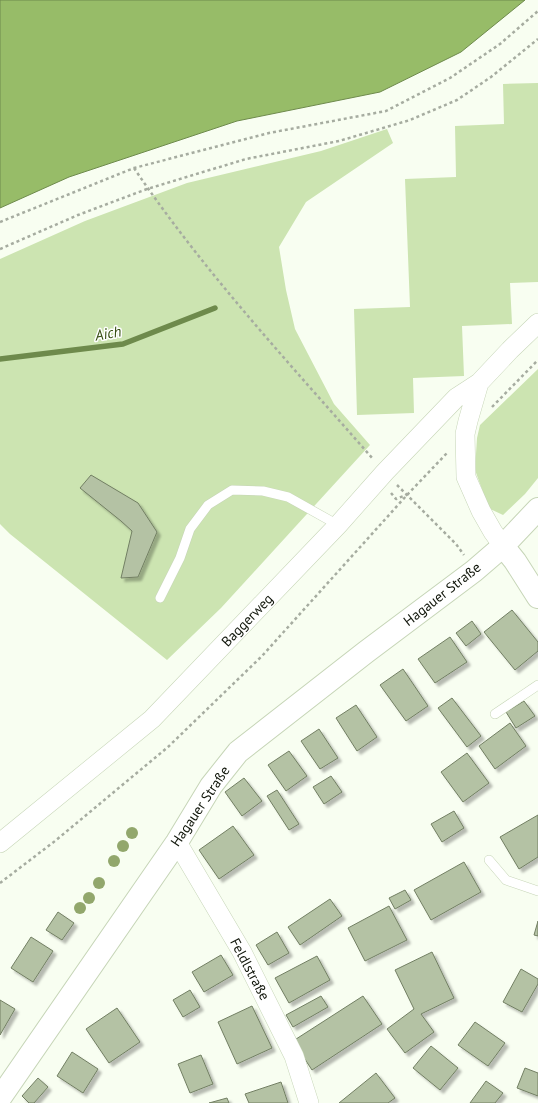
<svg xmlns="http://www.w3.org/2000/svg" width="538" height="1103" viewBox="0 0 538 1103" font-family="'PT Sans',sans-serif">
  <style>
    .green { fill: #cce4b1 }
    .water { fill: #97bc68; stroke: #6e8a4c }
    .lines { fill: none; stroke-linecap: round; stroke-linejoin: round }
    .stream { stroke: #6e8a4c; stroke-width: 5.5 }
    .building { fill: #b4c2a4; stroke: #727f63; filter: url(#shadow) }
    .lane-casing { stroke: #c6d5b7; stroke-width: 10 }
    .street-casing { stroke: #c6d5b7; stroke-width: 20 }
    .secondary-casing { stroke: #c6d5b7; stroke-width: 24 }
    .path { stroke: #a6aca0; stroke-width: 2.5; stroke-dasharray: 3 3; stroke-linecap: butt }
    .lane { stroke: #fff; stroke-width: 9 }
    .street { stroke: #fff; stroke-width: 19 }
    .secondary { stroke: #fff; stroke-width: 22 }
    .tree { fill: #92a76c }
    .labels { text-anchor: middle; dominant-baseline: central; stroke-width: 3; stroke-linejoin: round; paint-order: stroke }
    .street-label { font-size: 14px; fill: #0f1409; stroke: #fff }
    .water-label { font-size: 15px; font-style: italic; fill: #364e12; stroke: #fff }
  </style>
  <defs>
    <filter id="shadow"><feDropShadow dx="3.5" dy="3.5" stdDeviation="1" flood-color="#0004"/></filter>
  </defs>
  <rect width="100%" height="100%" fill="#f8fef1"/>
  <path class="green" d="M538,83V282L510,283L512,324L462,326L464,376L413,378L414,413L357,415L354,309L410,307L405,179L456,177L455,126L504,124L503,84Z
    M387,129L393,143L306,202L279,247L286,290L295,329L334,404L370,445L221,608L167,660L10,534L0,524V259L85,221L187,183L321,151Z
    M538,369V478L525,494L503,515L486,507L488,506L475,470L477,438L480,425Z"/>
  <path class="water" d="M0,0H525L461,52L380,92L237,121L69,177L0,208Z"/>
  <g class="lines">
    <path class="stream" d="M0,359L123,344L215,308"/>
  </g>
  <path class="building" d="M91,475L138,503L157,532L138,577L121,578L132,531L121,521L80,488Z
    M512,610L538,642V651L515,670L484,632Z
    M472,621L481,634L466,646L456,633Z
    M450,637L467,662L435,683L418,659Z
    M403,669L428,706L406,721L380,685Z
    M452,698L481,736L467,747L438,708Z
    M524,701L535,716L516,728L506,712Z
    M356,705L377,737L357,751L336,718Z
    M510,723L526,746L495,769L479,746Z
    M319,729L338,758L320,769L301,741Z
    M289,751L307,776L286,791L268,765Z
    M467,753L489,783L463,802L441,772Z
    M331,776L342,792L324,804L313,787Z
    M244,778L262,801L242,816L225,792Z
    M277,790L299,824L289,830L267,796Z
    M454,811L464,828L442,842L431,824Z
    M538,815V857L519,869L500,837Z
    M233,826L254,855L219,879L199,850Z
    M464,862L481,892L431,920L414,890Z
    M405,890L411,900L395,909L389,898Z
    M330,899L342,916L300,945L288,927Z
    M389,906L407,940L365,961L348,928Z
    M58,912L74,923L62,940L46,930Z
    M538,921V936L534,935Z
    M277,932L289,953L268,965L256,945Z
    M31,937L53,951L33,982L11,968Z
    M432,952L454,998L421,1014L434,1032L405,1053L387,1029L414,1009L395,970Z
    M221,955L233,975L204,992L192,972Z
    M317,956L330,980L289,1003L275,978Z
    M521,969L538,979V984L522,1012L503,1002Z
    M190,990L200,1007L183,1017L173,1000Z
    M321,996L328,1007L293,1027L286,1015Z
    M363,996L382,1024L312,1070L293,1041Z
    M0,1000L15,1009L0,1035Z
    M252,1006L272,1048L237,1064L218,1022Z
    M117,1008L140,1042L109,1063L86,1029Z
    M475,1022L505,1043L488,1066L458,1045Z
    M431,1046L458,1068L440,1090L413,1068Z
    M72,1052L98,1069L83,1093L57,1076Z
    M201,1055L213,1084L190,1093L178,1064Z
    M525,1068L538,1073V1096L517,1088Z
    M376,1073L395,1098L388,1103H339Z
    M38,1078L48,1087L34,1103H29L22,1096Z
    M486,1081L503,1093L495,1103H470Z
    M281,1082L288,1103H249L245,1094Z
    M227,1098L229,1103H209Z"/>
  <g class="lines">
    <g class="lane-casing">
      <path id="lane" d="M160,598L180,558L190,529L208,505L232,490L263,491L288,497L338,525
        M495,714L538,685
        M489,860L506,880L538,891"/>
    </g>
    <g class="street-casing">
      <path id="street" d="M503,546L493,532L481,511L466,477L465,434L468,421L479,383L510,350L538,323
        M177,842L242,952L294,1056L309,1103
        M0,843L152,719L338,525L385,472L456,398L479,383"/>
    </g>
    <g class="secondary-casing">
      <path id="secondary" d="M503,546L515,561L538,597
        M0,1098L177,842L211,786L238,752L366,652L474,571L503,546L538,509"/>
    </g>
    <path class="path" d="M134,168C204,272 291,365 373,459
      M0,222L134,168L269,133L386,111L450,78L500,44L538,11
      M0,249L78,215L147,189L246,159L339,141L410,120L457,100L491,77L538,39
      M492,407L538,360
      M397,485L456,544L464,555
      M391,493L396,499L406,495
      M0,883L55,841L168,747L262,656L407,495L447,453"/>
    <use href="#lane" class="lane"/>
    <use href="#street" class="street"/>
    <use href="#secondary" class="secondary"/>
  </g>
  <g class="tree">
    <circle cx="132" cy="833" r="6"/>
    <circle cx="123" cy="846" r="6"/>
    <circle cx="114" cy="861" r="6"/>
    <circle cx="99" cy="883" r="6"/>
    <circle cx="89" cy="898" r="6"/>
    <circle cx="80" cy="908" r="6"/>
  </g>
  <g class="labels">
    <g class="street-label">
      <text transform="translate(442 594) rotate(-38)">Hagauer Straße</text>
      <text transform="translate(247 620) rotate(-46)">Baggerweg</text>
      <text transform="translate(200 806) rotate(-56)">Hagauer Straße</text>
      <text transform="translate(250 969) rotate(62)">Feldlstraße</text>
    </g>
    <g class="water-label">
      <text transform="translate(108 333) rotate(-10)">Aich</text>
    </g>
  </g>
</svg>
